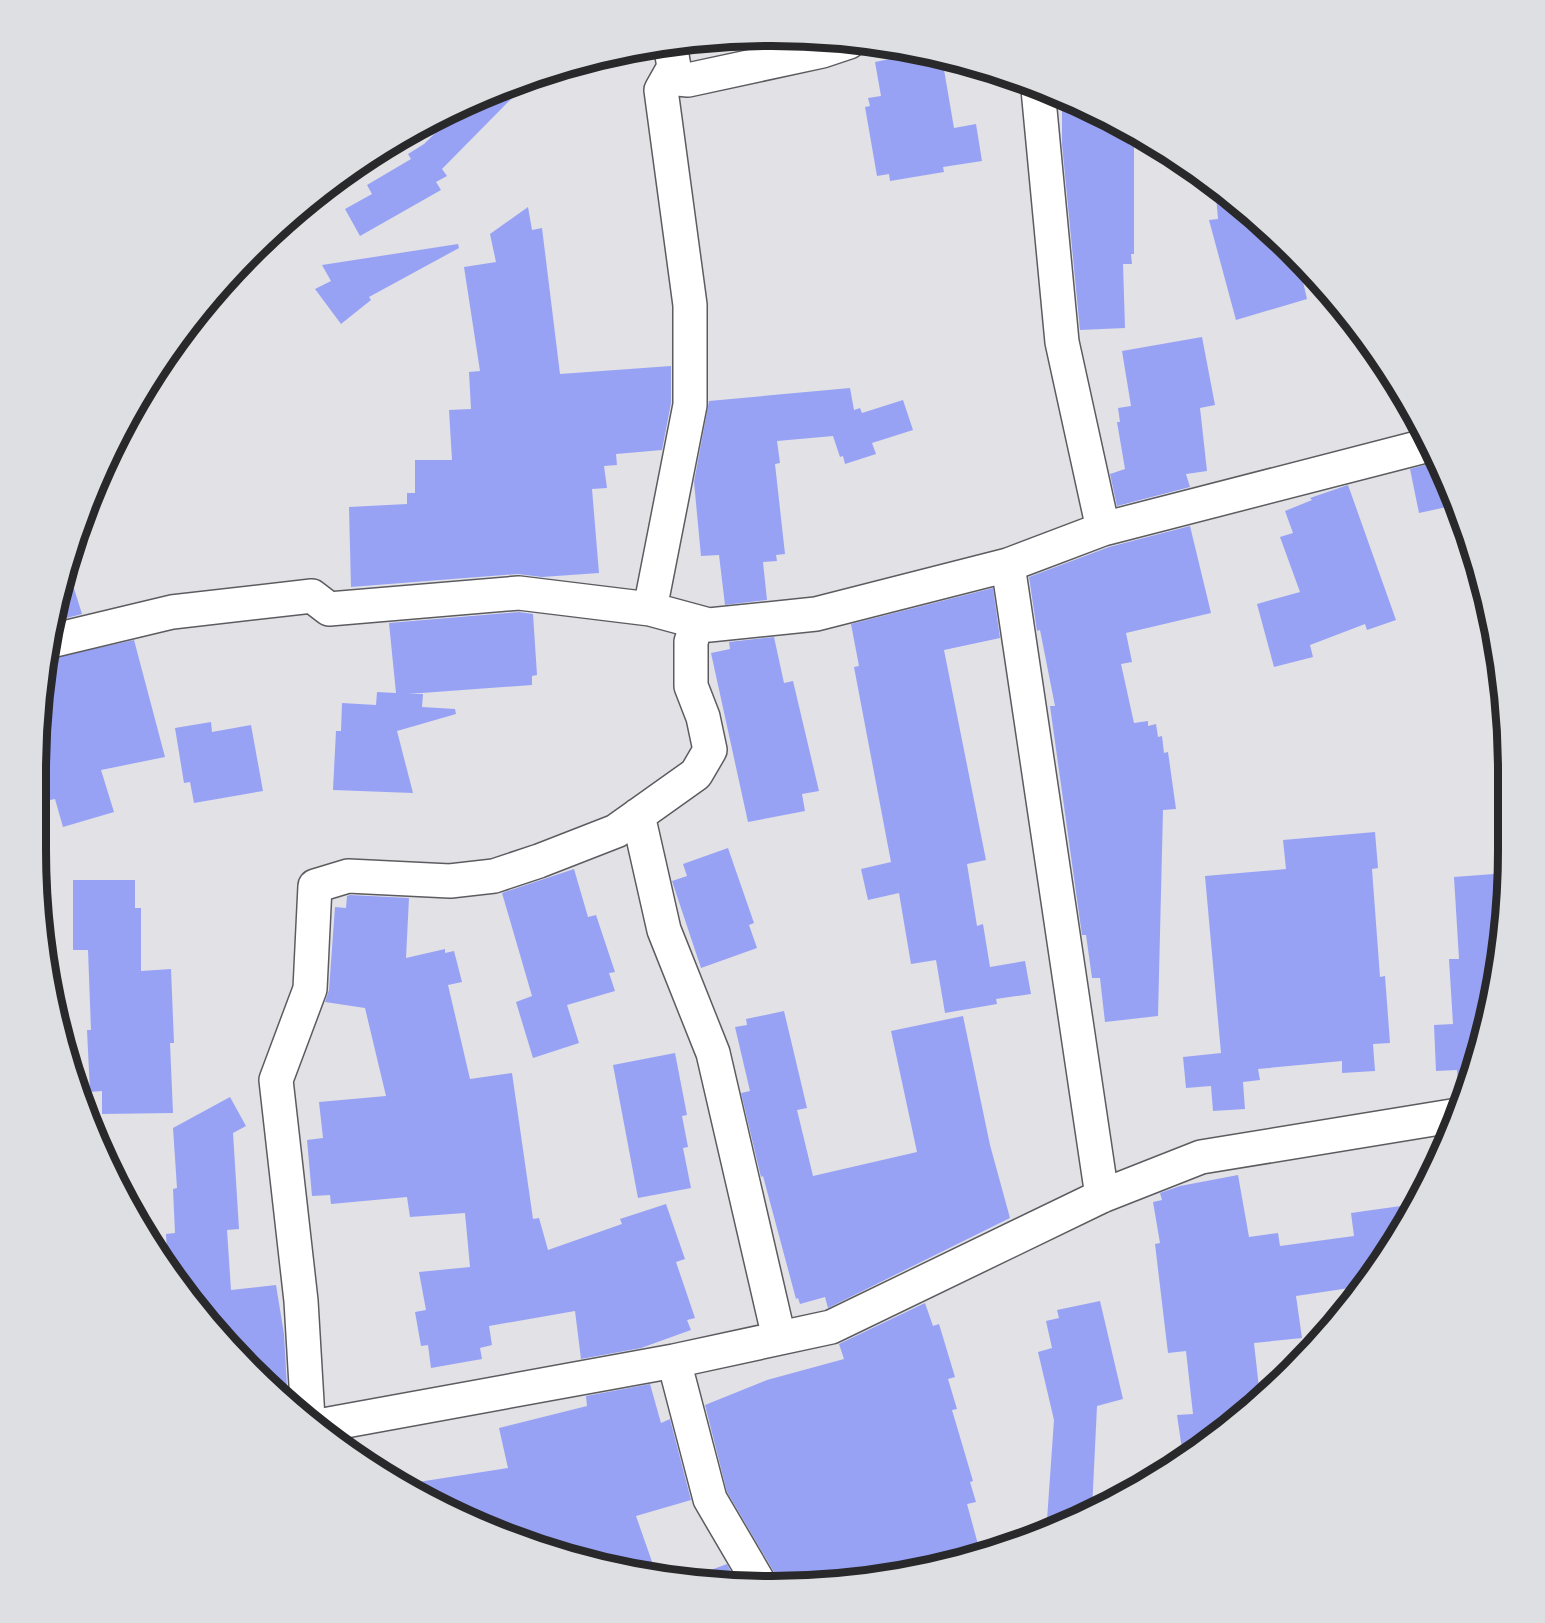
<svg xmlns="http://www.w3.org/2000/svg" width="1545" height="1623" viewBox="0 0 1545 1623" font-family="'Exo 2',sans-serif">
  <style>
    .building { fill: #98a2f5 }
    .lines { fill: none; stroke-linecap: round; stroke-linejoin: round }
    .minor-casing { stroke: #5c5c60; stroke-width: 36 }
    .minor { stroke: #fff; stroke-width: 33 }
    .rim { fill: none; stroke: #29292b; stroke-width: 8 }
  </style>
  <rect width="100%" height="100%" fill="#e1e1e6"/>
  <path class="building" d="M893,50L942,58L954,128L976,124L982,161L943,167L944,172L890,181L889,174L877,176L865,107L870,106L868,98L881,96L875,62L895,58Z
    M512,86L518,92L442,169L447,176L436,182L441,190L360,236L345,209L372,194L367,185L411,159L408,154L424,144L459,110Z
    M1062,98L1099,112L1129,131V145L1134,146V254H1131L1132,264H1123L1125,328L1080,330L1062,144Z
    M1215,184L1298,260L1307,299L1236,320L1209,220L1218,219Z
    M528,207L532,230L542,228L560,374L671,366V403L662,450L616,454L617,465L604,466L607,488L592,489L599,573L542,577L518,574L351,587L349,507L407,504V493H415V460H452L449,410L471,409L469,372L480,371L464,267L496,262L490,234Z
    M458,244L459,248L369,297L371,300L341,324L315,289L331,281L322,265Z
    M1202,337L1215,405L1200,408L1207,471L1186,474L1190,487L1117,506L1110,474L1125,469L1117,422H1120L1118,408L1131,406L1122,351Z
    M850,388L854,410L860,408L862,413L903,400L913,430L872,443L876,454L845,464L843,456L840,457L833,436L777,441L780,463L775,464L785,554L776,555L777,561L763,562L767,600L725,605L719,555L701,556L694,482L709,401Z
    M1436,462L1456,505L1419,513L1410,469Z
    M1348,485L1396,620L1367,630L1365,624L1310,645L1313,657L1274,667L1257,604L1300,592L1280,537L1293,533L1285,511L1312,500L1310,498Z
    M1190,526L1211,613L1126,633L1132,662L1121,664L1134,723L1148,721V726L1156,724L1158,737L1162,736L1164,753L1168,752L1176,809L1163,810L1158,1016L1105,1022L1100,978H1092L1086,935H1082L1050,706H1055L1040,630L1037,631L1029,577L1109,547Z
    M67,566L82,614L55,621L61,582Z
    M993,588L1000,638L944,650L986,860L967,864L977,926L983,924L990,967L1025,961L1031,994L996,999L997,1004L945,1013L936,960L911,964L899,893L868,900L861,869L891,862L854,667L859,666L851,624Z
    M519,612L533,614L537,675L532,676V685L408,694H423L422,707L455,709L456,714L397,731L413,793L333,790L336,731H341L342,703L376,705L377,692L396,693L389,623Z
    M774,637L784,683L793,681L819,791L802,794L805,811L748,822L711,653L730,649L729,642Z
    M134,640L165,757L101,770L114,812L63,827L55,799L45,801L40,785L38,724L48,659Z
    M211,722L212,732L251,725L263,791L194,803L190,782L184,783L175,728Z
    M1375,832L1378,868L1372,869L1380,977L1385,976L1390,1043L1373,1044L1375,1071L1342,1073V1061L1258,1069L1260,1080L1243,1082L1245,1109L1213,1111L1211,1086L1186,1088L1183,1057L1221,1053L1205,876L1286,869L1283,840Z
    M728,848L754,923L749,925L757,948L701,968L672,881L687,876L683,864Z
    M574,869L588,917L596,915L615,972L609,973L615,991L567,1005L579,1043L533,1058L516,1002L532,996L502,893Z
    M1507,873L1495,995L1464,1097H1459L1457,1070L1436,1071L1434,1025L1453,1024L1449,959H1459L1454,877Z
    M73,880H135V908H141V971L171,969L174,1043H170L173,1113L102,1114V1091L90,1092L87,1030H91L88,950H73Z
    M350,895L409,898L406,958L445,949V953L454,951L462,982L448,985L470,1079L512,1073L533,1219L539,1218L548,1250L622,1224L620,1219L666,1204L685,1259L676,1262L695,1318L687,1320L691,1330L641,1348L581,1359L575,1311L489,1326L492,1345L480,1348L482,1359L431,1368L428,1345L421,1346L415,1312L426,1310L419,1272L470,1267L465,1213L410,1217L407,1197L331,1204L330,1195L312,1196L307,1140L323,1138L319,1102L386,1096L365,1008L325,1002L329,990L335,907L346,908L347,896Z
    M784,1011L807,1108L797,1110L813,1176L917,1152L891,1031L963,1016L990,1145L1010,1218L828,1308L825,1297L800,1304L798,1298L796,1299L763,1176L761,1177L741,1093L750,1091L735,1027L747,1025L746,1019Z
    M675,1053L687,1115L682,1116L688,1147L683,1148L691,1188L638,1198L613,1065Z
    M230,1097L246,1126L233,1133L239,1229L227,1230L231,1290L276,1285L284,1334L288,1405L168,1268L166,1234L175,1233L173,1189L177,1188L173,1128Z
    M1238,1175L1249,1237L1278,1233L1280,1246L1354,1236L1351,1213L1415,1204L1385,1260L1363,1286L1296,1296L1302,1338L1254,1343L1260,1397L1183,1456L1177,1415L1193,1414L1186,1351L1168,1353L1155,1244L1160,1243L1153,1202L1162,1200L1160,1193L1180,1186Z
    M1100,1301L1123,1399L1097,1406L1092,1510L1068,1521L1047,1520L1054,1420L1038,1352L1052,1348L1046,1321L1059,1318L1057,1310Z
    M925,1303L933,1326L939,1324L955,1377L948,1379L957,1409L952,1410L973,1481L970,1482L976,1502L967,1504L979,1548L868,1581H777L774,1572L727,1492L705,1405L767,1380L844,1359L839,1344Z
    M650,1384L661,1423L670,1419L691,1500L636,1516L657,1576L536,1548L399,1485L508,1468L499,1428L587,1406L586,1396Z
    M727,1564L736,1581H693L692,1577Z"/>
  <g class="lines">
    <g class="minor-casing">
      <path id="minor" d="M668,78L688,80L822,51L849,42
        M1038,89L1062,342L1103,529
        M1008,565L1102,1196
        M650,609L690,405V305L661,90L674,67L670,44
        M51,641L172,612L312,596L329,609L519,593L650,609L709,625L816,614L1008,565L1103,529L1429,445
        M638,815L664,930L713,1053L779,1338
        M674,1361L710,1499L758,1581
        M308,1419L301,1301L276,1080L310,989L315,886L348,876L450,881L494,876L539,861L616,831L696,774L710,750L703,717L691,686V642L697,622
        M318,1426L674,1361L831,1327L1102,1196L1201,1157L1458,1115"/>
    </g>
    <use href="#minor" class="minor"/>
  </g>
  <path d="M0 0H1545V1623H0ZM772 46H772A726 726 0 0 1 1498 772V850A726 726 0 0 1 772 1576H772A726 726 0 0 1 46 850V772A726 726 0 0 1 772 46Z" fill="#dedfe3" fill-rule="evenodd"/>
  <path class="rim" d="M772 46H772A726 726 0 0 1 1498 772V850A726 726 0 0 1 772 1576H772A726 726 0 0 1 46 850V772A726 726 0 0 1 772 46Z"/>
</svg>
